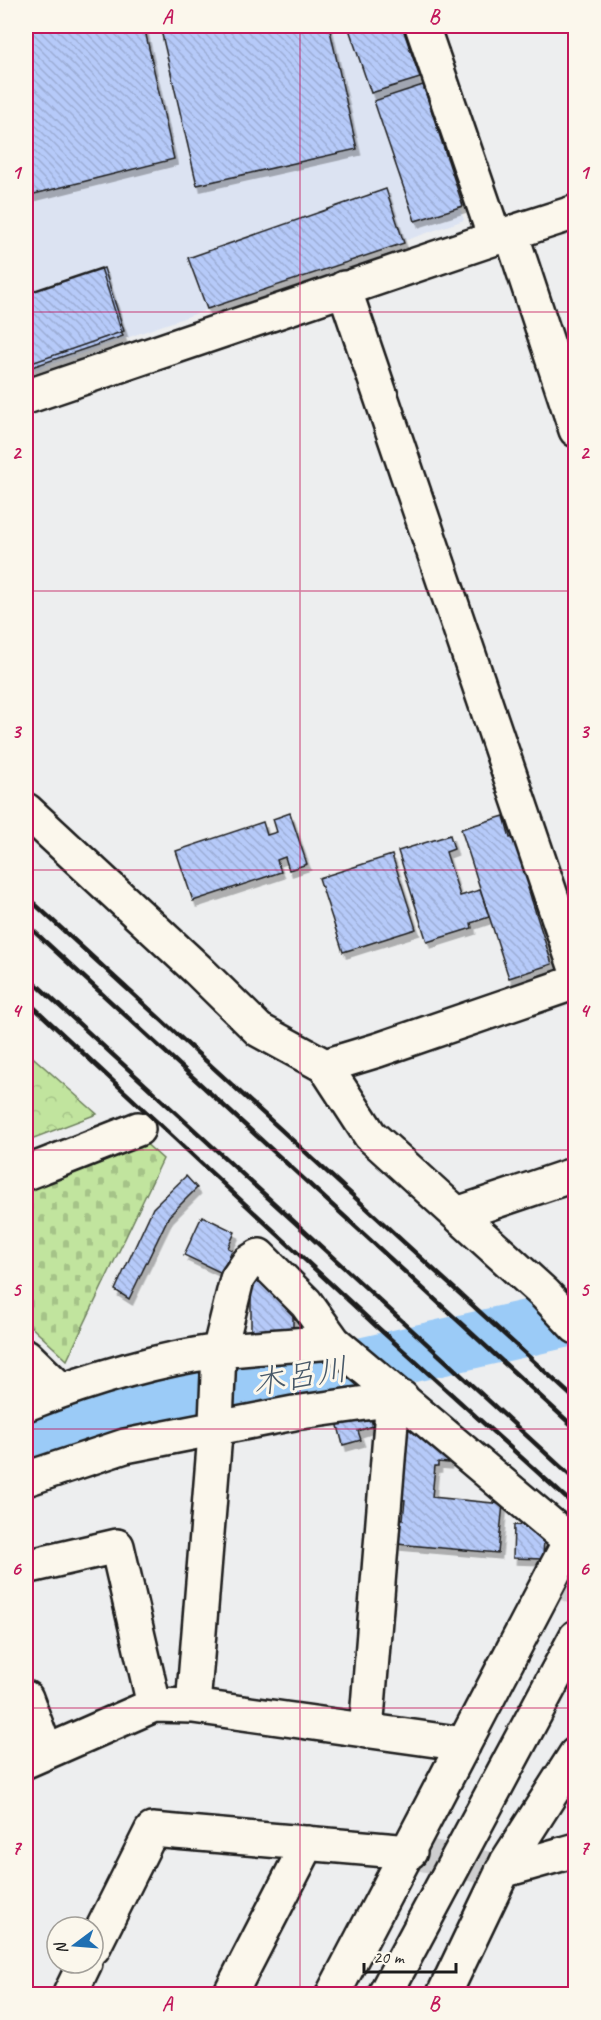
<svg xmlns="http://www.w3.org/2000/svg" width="601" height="2020" viewBox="0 0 601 2020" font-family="Caveat,'Klee One',sans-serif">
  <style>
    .built { fill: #dce3f2 }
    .cemetery { fill: url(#cemetery-stones); stroke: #6e805d; stroke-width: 1.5 }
    .park { fill: url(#park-crowns); stroke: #6e805d; stroke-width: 1.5 }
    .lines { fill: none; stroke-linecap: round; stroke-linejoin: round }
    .river { stroke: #9bcbf7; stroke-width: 56 }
    .building { fill: url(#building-back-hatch); stroke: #1c1c1c; stroke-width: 1.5; filter: url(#shadow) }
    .minor-tunnel { stroke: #cececf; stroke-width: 33; stroke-dasharray: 33 16; stroke-linecap: butt }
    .minor-casing { stroke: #1c1c1c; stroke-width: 38 }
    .major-casing { stroke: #1c1c1c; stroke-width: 38 }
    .minor { stroke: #fbf7ec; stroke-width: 33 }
    .major { stroke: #fbf7ec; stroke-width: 33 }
    .rail { stroke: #1c1c1c; stroke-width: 4.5 }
    .grid { fill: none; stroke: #c2185b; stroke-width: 1.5; stroke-opacity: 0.55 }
    .labels { text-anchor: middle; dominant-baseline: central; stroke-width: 6; stroke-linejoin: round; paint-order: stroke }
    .water-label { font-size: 32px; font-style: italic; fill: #485969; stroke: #fbf7ec }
    .neatline { fill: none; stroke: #c2185b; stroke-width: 2 }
    .grid-label { font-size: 20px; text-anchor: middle; font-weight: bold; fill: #c2185b }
  </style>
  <defs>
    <pattern id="cemetery-stones" width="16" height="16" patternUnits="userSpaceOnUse" patternTransform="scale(1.5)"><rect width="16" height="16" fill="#c1e49e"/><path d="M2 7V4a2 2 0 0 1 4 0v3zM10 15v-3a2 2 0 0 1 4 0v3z" fill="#a5c388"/></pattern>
    <pattern id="park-crowns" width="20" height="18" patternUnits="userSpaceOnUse" patternTransform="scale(1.5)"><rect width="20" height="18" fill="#c1e49e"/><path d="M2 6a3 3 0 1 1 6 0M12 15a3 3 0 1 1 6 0" fill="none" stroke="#a5c388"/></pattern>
    <pattern id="building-back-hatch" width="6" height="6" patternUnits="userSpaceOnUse" patternTransform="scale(1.5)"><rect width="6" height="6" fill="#b6caf9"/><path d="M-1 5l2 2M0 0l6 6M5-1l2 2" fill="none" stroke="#9cadd5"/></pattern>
    <filter id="shadow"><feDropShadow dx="3.5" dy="6" stdDeviation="0" flood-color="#0004"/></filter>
  </defs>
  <rect width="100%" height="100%" fill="#edeeef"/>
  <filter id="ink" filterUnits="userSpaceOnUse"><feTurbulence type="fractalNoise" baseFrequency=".0167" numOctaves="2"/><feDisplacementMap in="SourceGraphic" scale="12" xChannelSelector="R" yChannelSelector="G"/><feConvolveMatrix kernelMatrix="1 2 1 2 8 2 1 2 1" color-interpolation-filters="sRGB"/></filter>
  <g filter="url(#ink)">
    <path class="built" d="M26,26H401L464,220L26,373Z"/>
    <path class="cemetery" d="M142,1140L163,1159L67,1360L26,1322V1183Z"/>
    <path class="park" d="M26,1051L97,1114L26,1141Z"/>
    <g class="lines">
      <path class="river" d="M26,1435L165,1395L245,1388L307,1378L576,1317"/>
    </g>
    <path class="building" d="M26,26H144L174,159L26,196Z
      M160,26H329L357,149L197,185Z
      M348,26H402L420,78L371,93Z
      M423,85L463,206L415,221L374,101Z
      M386,189L404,243L207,309L188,258Z
      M101,268L123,336L26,369V293Z
      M104,268L124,331L26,365V294Z
      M290,813L307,864L289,870L285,857L277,860L281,872L193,901L176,851L263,822L267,835L277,832L273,819Z
      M504,816L510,838L515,836L531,886L528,888L552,964L509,978L461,829Z
      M450,835L454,849L446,852L460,896L480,890L489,917L471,923L472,928L427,942L398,851Z
      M392,855L416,929L343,952L319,878Z
      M186,1176L197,1188L169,1216L129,1299L115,1290L153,1208Z
      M202,1216L235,1232L228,1248L232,1250L222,1273L184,1255Z
      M268,1281L283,1288L284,1305H293V1333L251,1331V1283Z
      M369,1413L373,1426L358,1431L361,1440L343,1445L337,1422Z
      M406,1416L450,1445L448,1463L438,1462V1466H435L432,1497L503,1504L498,1553L397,1544L399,1518L403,1519L405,1500L398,1499Z
      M514,1525L538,1526L544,1534L543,1559L513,1558Z"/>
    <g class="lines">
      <path class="minor-tunnel" d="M555,1578L576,1589
        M410,1852L502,1871"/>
      <g class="minor-casing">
        <path id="minor" d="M422,26L495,238L576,212
          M511,233L576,430
          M344,288L576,969
          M26,397L495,238
          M325,1066L370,1135L545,1294L576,1327
          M26,1173L138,1129
          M457,1214L576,1174
          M26,1356L61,1390
          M26,1404C88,1380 153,1360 219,1351C257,1347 296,1345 334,1342L570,1541L333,1994
          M26,1479L125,1446L294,1413L402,1398
          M26,1567L117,1546L154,1705
          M26,1698L46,1752
          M193,1706L216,1422L219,1352L237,1279L248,1263L259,1256L306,1303L334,1342
          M366,1731L393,1398
          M26,1761L154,1705L193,1706L464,1744
          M502,1871L576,1850
          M93,1948L152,1830L410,1852
          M70,1994L85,1963
          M230,1994L308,1843
          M385,1994L576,1637
          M444,1994L507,1862L576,1754"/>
      </g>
      <g class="major-casing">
        <path id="major" d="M26,810L198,970L259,1030L325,1066L378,1050L576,982"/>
      </g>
      <use href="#minor" class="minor"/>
      <use href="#major" class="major"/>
      <path class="rail" d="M26,896L576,1400
        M26,924L576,1429
        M26,975L576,1481
        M26,1000L375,1325L576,1507"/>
    </g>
  </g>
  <path class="grid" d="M300,26V1994M26,312H576M26,591H576M26,870H576M26,1150H576M26,1429H576M26,1708H576"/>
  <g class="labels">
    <g class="water-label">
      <text transform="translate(300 1376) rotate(-9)">木呂川</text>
    </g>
  </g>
  <rect width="601" height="2020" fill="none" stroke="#fbf7ec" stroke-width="66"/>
  <g transform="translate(75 1945) rotate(254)"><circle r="28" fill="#fbf7ec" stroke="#a29f99" stroke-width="1.5"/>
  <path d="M0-4.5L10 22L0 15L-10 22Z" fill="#1f6fb2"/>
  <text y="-9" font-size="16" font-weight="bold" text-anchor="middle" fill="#1c1c1c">N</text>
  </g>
  <path d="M364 1963v9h92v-9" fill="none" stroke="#1c1c1c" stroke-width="3"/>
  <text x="373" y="1963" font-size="18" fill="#1c1c1c" stroke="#fbf7ec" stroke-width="4.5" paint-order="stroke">20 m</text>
  <rect x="33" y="33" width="535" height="1954" class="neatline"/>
  <g class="grid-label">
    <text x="167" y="23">A</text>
    <text x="434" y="23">B</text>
    <text x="16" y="179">1</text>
    <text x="584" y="179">1</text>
    <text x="16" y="459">2</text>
    <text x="584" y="459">2</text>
    <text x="16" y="738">3</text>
    <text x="584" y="738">3</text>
    <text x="16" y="1017">4</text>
    <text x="584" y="1017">4</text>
    <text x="16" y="1296">5</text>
    <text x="584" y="1296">5</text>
    <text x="16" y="1575">6</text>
    <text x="584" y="1575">6</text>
    <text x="16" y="1854">7</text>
    <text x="584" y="1854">7</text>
    <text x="167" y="2010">A</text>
    <text x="434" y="2010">B</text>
  </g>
</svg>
